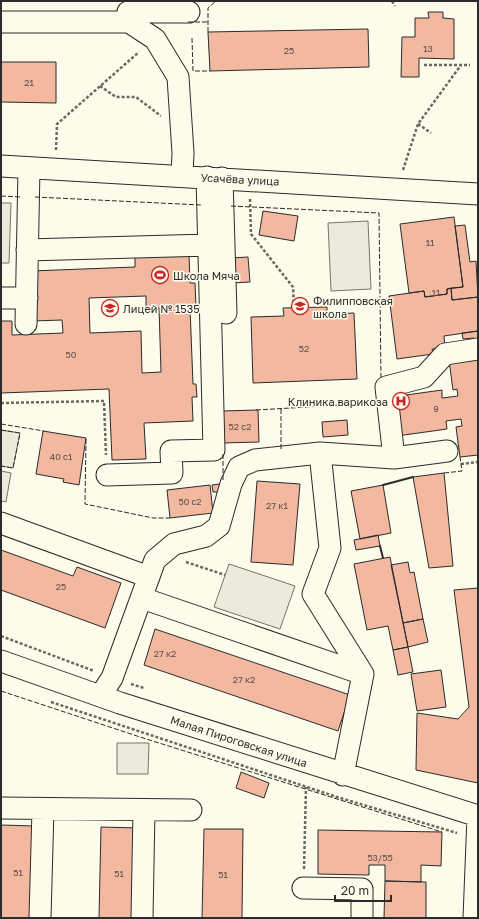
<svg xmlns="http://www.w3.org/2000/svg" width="479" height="919" viewBox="0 0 479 919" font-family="'Golos Text',sans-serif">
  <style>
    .green { fill: #ecebdb; stroke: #74746e }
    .building { fill: #f2b8a0; stroke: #2b2b2b; fill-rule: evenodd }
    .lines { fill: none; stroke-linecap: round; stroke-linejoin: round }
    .minor-casing { stroke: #2b2b2b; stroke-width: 23 }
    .path { stroke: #6a6964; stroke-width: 2.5; stroke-dasharray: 3 2; stroke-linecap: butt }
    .minor { stroke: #fdfbea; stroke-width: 21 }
    .fence { stroke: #2b2b2b; stroke-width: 1; stroke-dasharray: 5 2; stroke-linecap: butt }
    .wall { stroke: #2b2b2b; stroke-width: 2 }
    .labels { text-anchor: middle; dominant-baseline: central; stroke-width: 3; stroke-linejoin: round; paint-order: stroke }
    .number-label { font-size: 9px; fill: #5d4e48 }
    .street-label { font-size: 11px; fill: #2b2b2b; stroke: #fdfbea }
    .poi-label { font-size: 11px; fill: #2b2b2b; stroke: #fdfbea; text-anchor: start }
  </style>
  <rect width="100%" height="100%" fill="#fdfbea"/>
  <path class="green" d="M1,203H11L9,263H1Z
    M368,221L371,289L331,291L328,223Z
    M1,430L20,433L13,468L1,466Z
    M1,471L11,473L6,502L1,501Z
    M229,564L295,586L280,629L214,607Z
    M117,743H149L148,774H117Z"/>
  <path class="building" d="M428,12H443V18L454,19V59L419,58V77H401L402,37H415V18H429Z
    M368,29L369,67L210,71L208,32Z
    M1,62H56V103L1,102Z
    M263,211L298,216L294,241L259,235Z
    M454,217L463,287L447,289V294L425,297L424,291L409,293L400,224Z
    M465,225L470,262L476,261L478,297L452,300L451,288L463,287L455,226Z
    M189,255L190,283H195L196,307L190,308L193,384H196L197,397H192L193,421L144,423L146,459L112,460L109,389L1,393V321H12V335L63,333L62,320L33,321L31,271L135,267V257ZM146,296V308H159L161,372L142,373L141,331L90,333L89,298Z
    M248,257L250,282L233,283L232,258Z
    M451,288L452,300L478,297V331L444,336L445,348L432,349L433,354L397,359L389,296L424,291L425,297L447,294V289Z
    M327,307V314L354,313L357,379L253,383L251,317L284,316L283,308Z
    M478,331V342L475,343L474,338L463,339L462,333Z
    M478,356V455L460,457L456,427L462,426L461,419L446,421L447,429L397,436L392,397L442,390V398L458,396L457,389L453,390L449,360Z
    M258,410L259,442L222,443V411Z
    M347,420L348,435L323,437L322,422Z
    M43,431L86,438L79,485L63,482L64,479L36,474Z
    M444,473L453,566L429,568L413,477Z
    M257,481L300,484L293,565L251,562Z
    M220,484L221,492H213L212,485Z
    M210,485L213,513L170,518L167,490Z
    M383,485L391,533L360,539L351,491Z
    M378,535L380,546L356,550L354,540Z
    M1,550L73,576L77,567L121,583L105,628L1,590Z
    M390,557L408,647L393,650L388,626L367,630L354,564Z
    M408,562L410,573L414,572L423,619L403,623L391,565Z
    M478,588V783L416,770L417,713L458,719L469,707L454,590Z
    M423,619L428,642L408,647L403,623Z
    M155,629L350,695L338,731L144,665Z
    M408,647L413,672L398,675L393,650Z
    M441,670L446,707L417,711L411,674Z
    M241,772L269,783L264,798L236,788Z
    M1,825L35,826L34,918H1Z
    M101,827L138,828L137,918H99Z
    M204,829H243L242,918H202Z
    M318,830L442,832L441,866L421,865V882L385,881V865H369V875L318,874Z
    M385,881L426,882V918H384Z"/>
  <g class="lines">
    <g class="minor-casing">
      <path id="minor" d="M128,12H189
        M1,22H129L155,39L178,77L183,153L182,176
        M1,166L478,194
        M222,178L226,313
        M27,250L208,245
        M1,298H27
        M26,324L29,168
        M447,451L394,458L386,387L424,377L445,354L478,349
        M320,453L394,458
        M107,475L172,473L171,451L214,450L207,177
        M1,523L149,577
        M142,598L363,674L343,775
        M1,661L120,703L478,816
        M100,696L112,678L155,560L174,544L206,536L219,526L231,484L239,467L255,460L320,453L330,548L313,594L363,674
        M1,808L191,810
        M303,888L362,889V918
        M40,918L43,809
        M142,918L144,810
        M474,918L478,816"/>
    </g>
    <path class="path" d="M392,1L395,6
      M424,65H470
      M100,86L116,97H136L161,116
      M418,124L431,133
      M56,150L57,124L139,52
      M403,170L418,124L461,65
      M250,199L251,234L293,287L294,308
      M1,403L104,401L106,455
      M461,464L478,462
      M186,562L225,575
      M1,636L94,671
      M131,684L144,688
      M51,702L337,797L457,833
      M304,869L306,787"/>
    <use href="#minor" class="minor"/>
    <path class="fence" d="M188,22H208
      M208,32V8L216,1
      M192,38L193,71H210
      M1,196L21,197
      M35,197L201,205
      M231,206L379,213L381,380
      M256,410L377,403L380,400
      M1,424L44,431
      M1,430L20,433L13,468L1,466
      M86,439L85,504L153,518H170
      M281,449V409
      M223,454V480
      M444,473L462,471L460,457
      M1,691L140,737L442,832"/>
    <path class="wall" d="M383,485L413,477
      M380,546L383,558"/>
  </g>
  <defs>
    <g id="stadium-ring" transform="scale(0.9)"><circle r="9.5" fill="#fdfbea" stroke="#c62828" stroke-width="1.5"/><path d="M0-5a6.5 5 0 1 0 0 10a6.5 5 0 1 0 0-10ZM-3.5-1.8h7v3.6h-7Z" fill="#c62828"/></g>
    <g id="school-ring" transform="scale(0.9)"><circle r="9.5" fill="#fdfbea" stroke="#c62828" stroke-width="1.5"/><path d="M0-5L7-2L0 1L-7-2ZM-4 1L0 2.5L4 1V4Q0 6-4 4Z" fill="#c62828"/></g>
    <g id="hospital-ring" transform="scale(0.9)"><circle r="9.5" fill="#fdfbea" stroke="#c62828" stroke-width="1.5"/><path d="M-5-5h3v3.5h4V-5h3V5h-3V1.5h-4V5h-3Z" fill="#c62828"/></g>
  </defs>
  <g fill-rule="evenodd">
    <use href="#stadium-ring" x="160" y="275"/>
    <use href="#school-ring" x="300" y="306"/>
    <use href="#school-ring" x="110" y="308"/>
    <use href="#hospital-ring" x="401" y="401"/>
  </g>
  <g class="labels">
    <g class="number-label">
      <text x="428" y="48">13</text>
      <text x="289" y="50">25</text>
      <text x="29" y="82">21</text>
      <text x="430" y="242">11</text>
      <text x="436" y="292">11</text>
      <text x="304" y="348">52</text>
      <text x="71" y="354">50</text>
      <text x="436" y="408">9</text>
      <text x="240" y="426">52 с2</text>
      <text x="61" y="456">40 с1</text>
      <text x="190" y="501">50 с2</text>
      <text x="277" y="505">27 к1</text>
      <text x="61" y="586">25</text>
      <text x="165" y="653">27 к2</text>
      <text x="244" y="679">27 к2</text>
      <text x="380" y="857">53/55</text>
      <text x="18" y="872">51</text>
      <text x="119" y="873">51</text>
      <text x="223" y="874">51</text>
    </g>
    <g class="street-label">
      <text transform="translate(240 179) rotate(3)">Усачёва улица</text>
      <text transform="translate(239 741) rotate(18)">Малая Пироговская улица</text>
    </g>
    <g class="poi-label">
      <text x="173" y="275">Школа Мяча</text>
      <text x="313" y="300">Филипповская<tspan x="313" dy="13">школа</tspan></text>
      <text x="123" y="308">Лицей № 1535</text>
      <text x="388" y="401" text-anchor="end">Клиника варикоза</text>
    </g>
  </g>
  <rect width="479" height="919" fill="none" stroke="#2b2b2b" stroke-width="4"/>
  <path d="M335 895v6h56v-6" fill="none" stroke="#2b2b2b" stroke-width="2"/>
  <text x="341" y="895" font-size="12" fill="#2b2b2b" stroke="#fdfbea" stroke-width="3" paint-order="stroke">20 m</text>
</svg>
